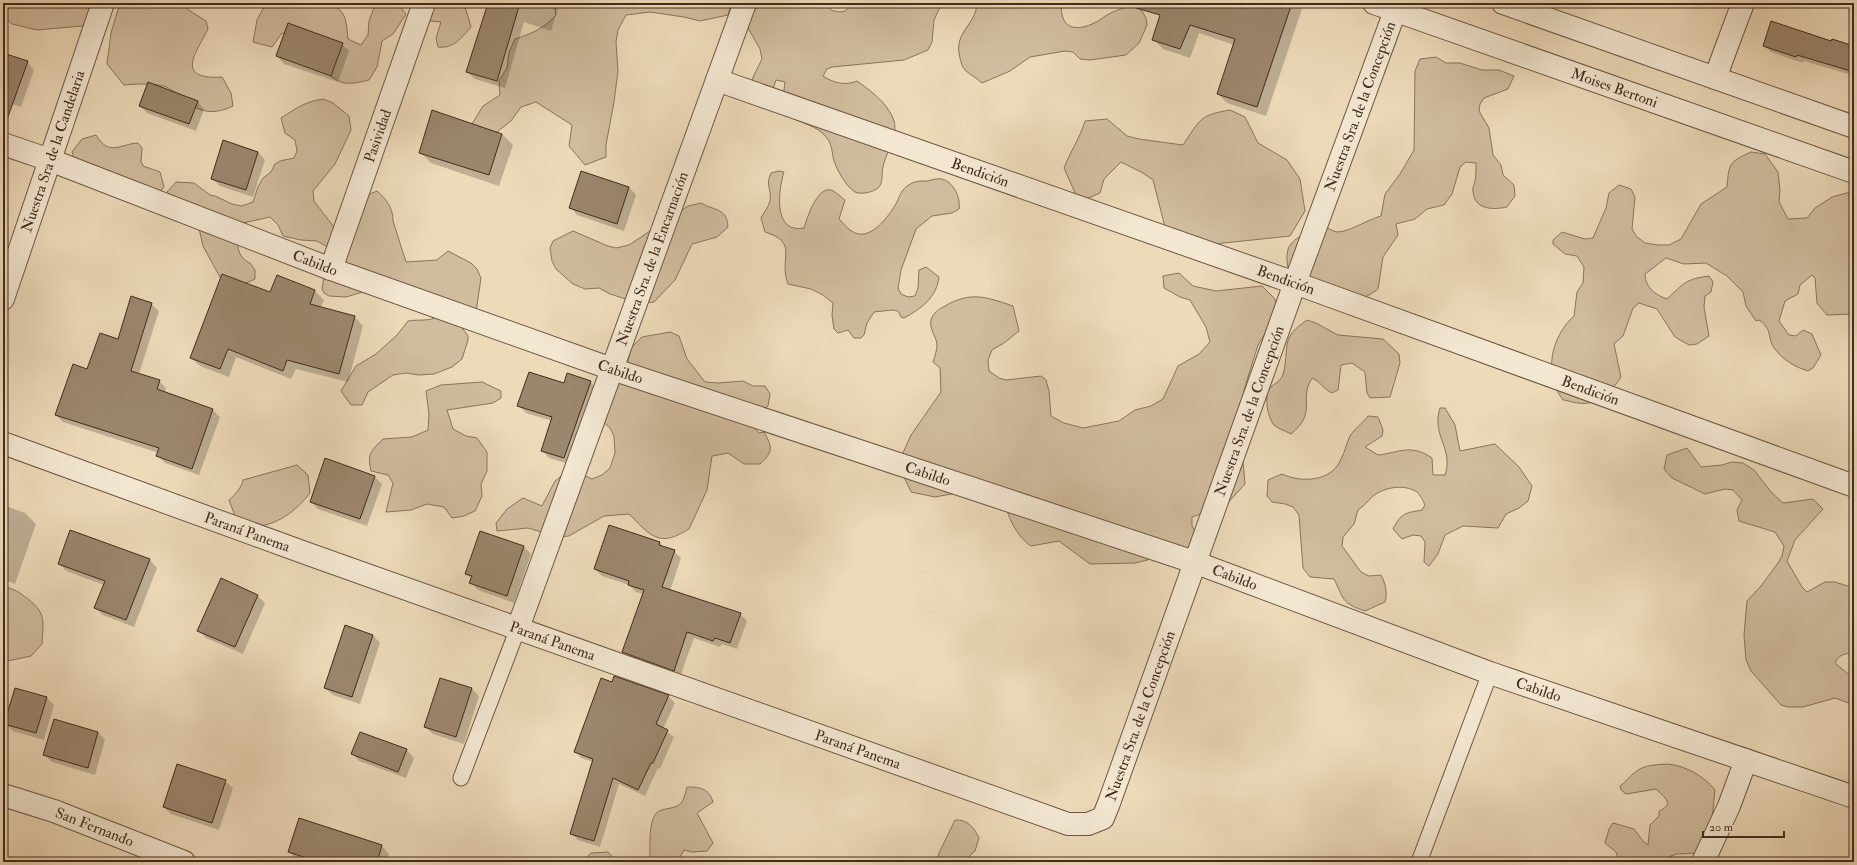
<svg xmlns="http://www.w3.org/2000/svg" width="1857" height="865" viewBox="0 0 1857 865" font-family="'IM FELL Double Pica',serif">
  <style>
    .green { fill: #d0bc9e; stroke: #89745d }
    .shadow { fill: #0003 }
    .building { fill: #9b866e; stroke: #422b1c }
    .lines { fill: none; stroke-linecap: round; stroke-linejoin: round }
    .service-casing { stroke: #6d5743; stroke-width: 17 }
    .minor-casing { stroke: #6d5743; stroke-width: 24 }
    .tertiary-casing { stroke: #6d5743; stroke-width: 24 }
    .service { stroke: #f3e7d2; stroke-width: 15 }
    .minor { stroke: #f3e7d2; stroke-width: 22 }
    .tertiary { stroke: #f3e7d2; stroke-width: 22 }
    .labels { text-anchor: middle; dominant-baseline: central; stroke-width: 4; stroke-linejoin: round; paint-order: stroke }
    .street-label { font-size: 15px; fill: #422b1c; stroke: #f3e7d2 }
  </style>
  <rect width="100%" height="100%" fill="#eddab9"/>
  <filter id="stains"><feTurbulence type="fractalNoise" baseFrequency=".005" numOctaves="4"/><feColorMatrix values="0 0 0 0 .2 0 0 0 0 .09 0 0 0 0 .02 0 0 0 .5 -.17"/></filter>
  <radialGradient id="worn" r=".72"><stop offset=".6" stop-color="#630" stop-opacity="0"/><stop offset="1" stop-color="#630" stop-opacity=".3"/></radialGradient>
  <path class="green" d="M3,3H108L91,23L82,26L37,30L12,24L3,15Z
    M120,3H188L187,9L206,21L208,29C196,53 174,80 222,77L231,93L233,106C214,115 200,113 184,100C178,95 172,89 164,86C152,83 136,84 124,85L107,64L111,33Z
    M266,3C283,3 327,0 340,10C347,16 347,31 348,39L361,45L368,35L369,21L375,5L381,3H397L406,14L393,34L382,41L377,67L369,80C360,82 350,85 341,82C324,75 299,47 285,34L282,33L272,47L253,42L257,20Z
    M430,3H464L471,27C461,38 454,49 438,47L436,38L441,22L430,21L429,11Z
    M554,3H731L728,15L700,21L684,17L650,12L626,15L618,30L616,42L618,71L614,102L606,145V157L585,165L569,146L572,125L536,102L521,107L511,121L484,142L470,127L483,106L500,95L499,81L507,68L509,52L515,39C531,34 545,28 556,15Z
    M778,3H822L833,11L841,12L845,11L851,6L852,3H942L934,20L932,42L928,50L904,60L832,67L827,69L823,76C833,83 846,86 857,81C871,91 886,102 893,118C900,135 886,151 883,167C881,174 884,182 878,188C874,192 861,195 855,192C846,187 835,167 833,157C832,150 831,142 826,137C817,125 801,124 787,115L783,98L785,82L776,80L773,89H752L753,77L762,59L760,49L748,28C755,6 755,5 778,3Z
    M977,3H1062C1059,25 1072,33 1092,24C1100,21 1105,15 1113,12C1122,8 1131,5 1140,8L1146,18L1147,25L1139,43L1126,55L1090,60L1080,59L1073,52L1065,51L1030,57L1010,71L982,83C977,78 970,75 965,70C962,67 961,62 960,58C953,31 976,26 977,3Z
    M1436,57L1446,63H1460L1482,70H1499L1514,76L1508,89L1484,98L1480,104L1479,111L1489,128L1493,155L1501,165L1503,175L1514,185L1515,196L1507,207C1493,210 1474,210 1473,191C1472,188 1474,185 1475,182C1476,176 1476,169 1476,163L1466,162L1460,167L1452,194L1444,205L1427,209L1415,219L1396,224L1398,235L1383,257L1378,289C1372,294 1349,306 1342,308C1333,309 1308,301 1302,295C1291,286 1281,255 1291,244C1300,233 1313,231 1326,227C1330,229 1334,232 1338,232C1351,231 1367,220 1381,216L1385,194L1400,174L1414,150L1415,71L1420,59Z
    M323,99L333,103L349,116L351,130L335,164L313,191L314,201L337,231L361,198L377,191C387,200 393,208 393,221L406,262L437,260L448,251L471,263L477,269L481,278L476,312L462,325L463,329L468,336V340L462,359L452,367L434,374L419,375L406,373L393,375L368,392L362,405H351L341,391L356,366L376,354L397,335L408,321C419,319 429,322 439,316L373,289L346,297L329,296L324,293L322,289L325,270L333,250L317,241L301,240L283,236L278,225L270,217L239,224C237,238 234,256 250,263L255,270V279C243,286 233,284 221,279L203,246L198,224L171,214L167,192L176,182L194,183L210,195L215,196L232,204L242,206L253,202L258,187L263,178L271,172L275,164L280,161L294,158L297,151L295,140L285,133L281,118C295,109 306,101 323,99Z
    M1230,110L1245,117L1258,143L1287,160L1300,179L1305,211L1290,236L1205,245L1166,231L1153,180L1143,173L1121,162L1104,179L1100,193L1084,200L1075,193L1064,168C1070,152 1080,138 1085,121L1107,119L1127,136L1139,139L1183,145C1200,120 1199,115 1230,110Z
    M96,135C109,157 120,144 138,143L142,148L141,161L143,166L160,172L164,187L158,194L113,176L110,171L84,175L76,164L72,152L82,139Z
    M1751,152L1765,154L1778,172L1780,190L1779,202L1788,219L1807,218L1815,208L1832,197L1854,191V314L1827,315L1817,303L1815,278L1812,275L1800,285L1798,294L1785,301L1779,321L1789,335L1796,336L1803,330L1812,334L1821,355L1813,368L1808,371C1795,367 1783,360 1775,349C1766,337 1774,331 1759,320L1756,321L1746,306L1743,292L1727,276L1706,263L1684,264L1666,258L1645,274C1645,287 1655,295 1667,299C1684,283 1686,279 1709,276L1713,282L1711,292L1705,296L1704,307L1709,336L1697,344L1689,345L1675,337L1657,309L1639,303L1633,308L1623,336L1614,344L1621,377C1611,392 1599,406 1578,403C1573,403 1568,400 1563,400C1543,373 1551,337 1574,316L1577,292L1583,283L1584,267L1577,256L1565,254L1553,244V240L1562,232L1585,239L1593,238L1606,208L1609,193L1619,185L1631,189L1635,197L1632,229L1636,236L1645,243L1658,245H1669L1681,239L1701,204L1727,187C1729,163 1729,162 1751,152Z
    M779,171L784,172C778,191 773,234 804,228C807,218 819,180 835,192C838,194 842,198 845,200L839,219C843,223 846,227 850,230C869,245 889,216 897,202C900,195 902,189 909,185C914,181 920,181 927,181C931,180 938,178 942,179C954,182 961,198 959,209L952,213L932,216L916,229L901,270L898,288L901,294L908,297L915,296L918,288L919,270L926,267L939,277C937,297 921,309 904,318L901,317L898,311L892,310L874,312L867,323L864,335L861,338H854L848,330L838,333L834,329L832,315L833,303L823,295L811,289L788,284C778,258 800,243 765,232L761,218C764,212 768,208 770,201C772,190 765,185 771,173Z
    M701,203C715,211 727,208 728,227L717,237L692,244L675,280L654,302L644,303L632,301L610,294L599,288L585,289L573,284L556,269L552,261L550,248L553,241L573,231L608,246L616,248L629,245L688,206Z
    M1179,273L1193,286L1216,291L1262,286L1275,299L1276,310L1272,322L1258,345L1244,390L1242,450L1245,484L1226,505L1192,517V526L1204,546L1135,563L1090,564L1059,541L1031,546C1016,536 1008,517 1004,500L968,491L935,497L911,492L898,464L911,435L941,392L940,368L933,362C935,356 937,350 937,344C936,336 929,329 931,320C933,313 939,309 945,306C971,291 986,297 1013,306L1019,331L1004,343L992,350L988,360L989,371L999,378L1006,380L1041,376L1046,380L1049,391L1051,416L1064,423L1083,428L1119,421L1135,410L1151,406L1163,399L1178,366L1199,354L1210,342L1206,327L1190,300L1180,297L1164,288L1163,276Z
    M1307,320L1316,323L1338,335L1383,339L1399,354L1400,363L1390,397L1370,398L1367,393L1365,372L1352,363L1341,365L1338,390L1332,393C1323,389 1320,381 1312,378C1298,400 1318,412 1291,434C1286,431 1278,429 1274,425C1268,418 1264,398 1269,389C1274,383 1282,382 1284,371C1289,344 1281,338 1307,320Z
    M670,332L679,336L687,359L705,382L718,383L743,381L753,386H765L770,394L768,406L762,411L751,425L759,433L764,432C773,448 773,452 760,464H744L728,453L712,456L707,490L689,529C683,532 676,537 669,538C652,542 640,524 629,514L604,516L569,536L558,537L528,528L497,531L496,523L507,509L523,498L542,506L555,481L570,469L592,479L602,475L610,468L615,453L614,436L610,428L601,420L600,408L625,374L631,348L642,337Z
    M482,382L501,391V398L493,403L447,410L453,429L466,436L477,438L487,452V471L481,484L482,496L475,511L464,516L452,518L444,507L427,504L411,510L386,512L393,483L388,475L371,471C367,453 371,451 383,439L412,437L428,430L429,414L426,391L441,385Z
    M1440,408H1445L1455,425L1460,451L1495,444L1519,467L1532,486L1528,501L1519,508L1506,514L1498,528L1463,526L1445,535L1438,554L1429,566L1424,562L1425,542L1421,536L1413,535L1402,539L1393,529C1401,513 1405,513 1422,510L1425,505C1423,501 1420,494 1417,492C1403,483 1382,488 1372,497C1367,502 1364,506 1358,510L1354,524L1343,537L1342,546L1361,572L1369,576L1381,575C1385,582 1388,594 1385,602L1365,611C1341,603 1344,599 1334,579L1310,577L1303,568L1299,515L1293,507L1285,504L1272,502L1267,496L1268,480L1282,474C1301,483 1332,482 1341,459C1345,452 1346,444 1350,436C1354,429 1363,423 1368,416L1378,417L1383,430L1382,436L1365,447L1378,455C1399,453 1410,443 1432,458L1433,475H1445C1454,448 1431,436 1440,408Z
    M1687,448L1701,467L1722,465L1732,462L1743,463L1754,470L1772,493L1783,503L1813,499L1823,509L1795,540L1787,561L1802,587L1807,592L1825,582H1835L1854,588V653C1845,654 1839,654 1835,663L1849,675L1854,676V705L1835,698L1803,707H1788L1781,705L1751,671L1746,660L1744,635L1747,601L1761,586L1778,563L1782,556L1784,546L1775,532L1739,521L1737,510L1742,500L1733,490L1725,489L1705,494L1672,478L1664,469L1667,455Z
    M297,465L308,475L310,493C297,510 276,527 253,526C248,525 242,523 237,521L229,500C235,495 242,487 243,480Z
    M3,587C16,589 18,592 28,599C47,614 43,622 42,644L31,656L3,662Z
    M1668,764C1686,766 1704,776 1715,790L1712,819L1697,853L1677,854L1668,857L1667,862H1619L1616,852L1605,843L1609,829L1613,823L1634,829L1643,841L1648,845L1650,825L1659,816V811C1675,804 1665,798 1656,789L1626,794L1621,790L1620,786C1626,782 1629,777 1634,773C1644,764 1657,765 1668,764Z
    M687,787C701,787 709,789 713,802L697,813L713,843L707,851L692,852L684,850L680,857V862H644L650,855C650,844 648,812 662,810C668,808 678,808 682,802C684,799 686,791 687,787Z
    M955,820C968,819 974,828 979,838L975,851L963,862H937L939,853Z
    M608,852L617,862H582L591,853Z"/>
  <path class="shadow" d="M266,3H280L279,7Z
    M489,3H553L558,8L551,31L524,22L505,88L475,79L467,72Z
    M1163,3H1304L1266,116L1227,103L1218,94L1234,45L1199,33L1190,58L1163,49L1153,39Z
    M1831,42L1854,47V80L1851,75L1804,61L1803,63L1771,52L1764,46Z
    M342,44L349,51L338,82L284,64L277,56Z
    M3,54L27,62L34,70L21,107L3,101Z
    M197,101L204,109L196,131L147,113L140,106Z
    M433,112L502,134L513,145L499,186L431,163L420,152Z
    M258,152L265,160L253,197L220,186L212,179Z
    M582,172L629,187L636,195L624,231L577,215L570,207Z
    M315,291L324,300L320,308L355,317L363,326L348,382L296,369L291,379L236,357L229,377L200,366L191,358L271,293Z
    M151,304L159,311L139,374L159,381L166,388L165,393L213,410L220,417L199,475L165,463L158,456L159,453L63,422L56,415L88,370L118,341Z
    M590,382L598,389L572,465L549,458L542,450L552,421L526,413L518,405L564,385Z
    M375,477L382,484L367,526L318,509L311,502Z
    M3,505L25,513L36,524L15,584L3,579Z
    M610,526L660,543L664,548L674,551L681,558L670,591L740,614L747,621L737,649L722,644L720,647L694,638L680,677L630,659L624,652L644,594L636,592L629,585L602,576L595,569Z
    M71,531L150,560L157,568L134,627L103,615L95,608L104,585L66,571L59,563Z
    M481,532L524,547L531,554L514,603L478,590L471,583L472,579L466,574Z
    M221,580L258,596L265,603L243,654L206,638L199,630Z
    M346,627L373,635L380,643L360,704L333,695L325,688Z
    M441,679L472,689L479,696L464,744L433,734L425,727Z
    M613,683L668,696L675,703L663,729L674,737L660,769L658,768L645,796L619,784L600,847L578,840L571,833L593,762L581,758L575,751Z
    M47,698L54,705L44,740L13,731L6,724Z
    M55,720L98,732L105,740L95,775L52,762L44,755Z
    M360,733L407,750L414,758L406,778L359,761L352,754Z
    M225,781L233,788L219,830L171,814L164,807Z
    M382,846L389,854L386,862H306L296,859L289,851Z"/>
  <path class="building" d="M488,3H520L497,81L466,72Z
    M1136,3H1292L1257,107L1217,94L1235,39L1190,25L1180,49L1152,40L1160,15L1136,8Z
    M1771,21L1831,41L1832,39L1854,46V72L1797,55L1796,57L1763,46Z
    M288,23L343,43L331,76L276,56Z
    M3,53L28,61L6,122H3Z
    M148,82L198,101L189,124L139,106Z
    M432,110L502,134L489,175L419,153Z
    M223,140L258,152L246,190L211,179Z
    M581,171L629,187L617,224L569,208Z
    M222,274L270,292L277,275L315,290L310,304L355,316L339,374L287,360L283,371L228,349L220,369L190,358Z
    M131,296L152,303L131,371L160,380L157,389L213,409L192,469L156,456L159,448L55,415L73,364L87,369L100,333L118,339Z
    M529,372L564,383L567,373L591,381L564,458L541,451L552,417L517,406Z
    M325,458L375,476L360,519L310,502Z
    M609,525L660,542L659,545L675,550L662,587L741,613L730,643L715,638L713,641L687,632L674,671L622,652L644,590L628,585L629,581L594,569Z
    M70,530L150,559L126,620L94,608L105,581L58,564Z
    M480,531L524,546L507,596L469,583L472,576L465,574Z
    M221,578L258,595L235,647L197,631Z
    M345,625L373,635L352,697L324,688Z
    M614,676L669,695L656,724L668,730L653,763H651L638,790L613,778L594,841L570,834L593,759L574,752L601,678L612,682Z
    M440,678L472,688L456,737L424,727Z
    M15,688L47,697L36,733L4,724Z
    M54,719L98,732L88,768L43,755Z
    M360,732L407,749L398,772L351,754Z
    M177,764L226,780L212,823L163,807Z
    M299,818L382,845L377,862H319L288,852Z"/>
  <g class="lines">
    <g class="service-casing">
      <path id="service" d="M461,778L518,628
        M1419,862L1490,673"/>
    </g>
    <g class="minor-casing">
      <g id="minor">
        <path d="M1715,78L1743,3"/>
        <path id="s1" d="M717,80L1295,283L1854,486"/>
        <path id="s2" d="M3,144L50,160L331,269L612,369L1194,562L1490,673L1854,797"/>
        <path id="s3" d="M331,269L424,3"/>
        <path id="s4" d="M3,299L103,3"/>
        <path id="s5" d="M3,443L308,554L1068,824H1088L1103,818L1109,803L1295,283L1398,3"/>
        <path id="s6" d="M518,628L745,3"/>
        <path id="s7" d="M3,795L54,811L184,862"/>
        <path d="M1703,862L1729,806L1746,760"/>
      </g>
    </g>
    <g class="tertiary-casing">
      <g id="tertiary">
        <path id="s8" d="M1374,3L1854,172"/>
        <path d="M1503,3L1854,127"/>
      </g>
    </g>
    <use href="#service" class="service"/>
    <use href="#minor" class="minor"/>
    <use href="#tertiary" class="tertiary"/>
  </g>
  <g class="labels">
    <g class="street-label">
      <text stroke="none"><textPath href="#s8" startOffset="255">Moises Bertoni</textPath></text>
      <text stroke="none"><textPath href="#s5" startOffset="1924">Nuestra Sra. de la Concepción</textPath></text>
      <text stroke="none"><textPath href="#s3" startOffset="141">Pasividad</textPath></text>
      <text stroke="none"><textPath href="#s4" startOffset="156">Nuestra Sra de la Candelaria</textPath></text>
      <text stroke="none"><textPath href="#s1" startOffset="279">Bendición</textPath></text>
      <text stroke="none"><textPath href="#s6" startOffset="393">Nuestra Sra. de la Encarnación</textPath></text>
      <text stroke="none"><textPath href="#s2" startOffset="334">Cabildo</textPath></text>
      <text stroke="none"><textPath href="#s1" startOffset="603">Bendición</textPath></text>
      <text stroke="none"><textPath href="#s2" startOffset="658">Cabildo</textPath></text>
      <text stroke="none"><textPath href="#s1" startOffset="927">Bendición</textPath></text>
      <text stroke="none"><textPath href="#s5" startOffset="1600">Nuestra Sra. de la Concepción</textPath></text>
      <text stroke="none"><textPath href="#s2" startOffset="982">Cabildo</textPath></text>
      <text stroke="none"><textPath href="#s5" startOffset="260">Paraná Panema</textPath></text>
      <text stroke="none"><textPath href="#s2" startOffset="1306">Cabildo</textPath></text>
      <text stroke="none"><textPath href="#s5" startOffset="584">Paraná Panema</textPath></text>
      <text stroke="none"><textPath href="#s2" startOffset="1630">Cabildo</textPath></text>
      <text stroke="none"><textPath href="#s5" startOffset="1276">Nuestra Sra. de la Concepción</textPath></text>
      <text stroke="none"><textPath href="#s5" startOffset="908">Paraná Panema</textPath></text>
      <text stroke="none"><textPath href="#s7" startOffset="97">San Fernando</textPath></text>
    </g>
  </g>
  <rect width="1857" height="865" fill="none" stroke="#eddab9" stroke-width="16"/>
  <rect x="4" y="4" width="1849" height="857" fill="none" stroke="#422b1c" stroke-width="2"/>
  <rect x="8" y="8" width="1841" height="849" fill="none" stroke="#422b1c"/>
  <path d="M1703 831v6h81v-6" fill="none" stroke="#422b1c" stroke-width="2"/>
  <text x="1709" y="831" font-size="12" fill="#422b1c" stroke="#f3e7d2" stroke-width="3" paint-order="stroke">20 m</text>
  <rect width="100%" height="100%" filter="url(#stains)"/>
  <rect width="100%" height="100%" fill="url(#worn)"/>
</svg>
